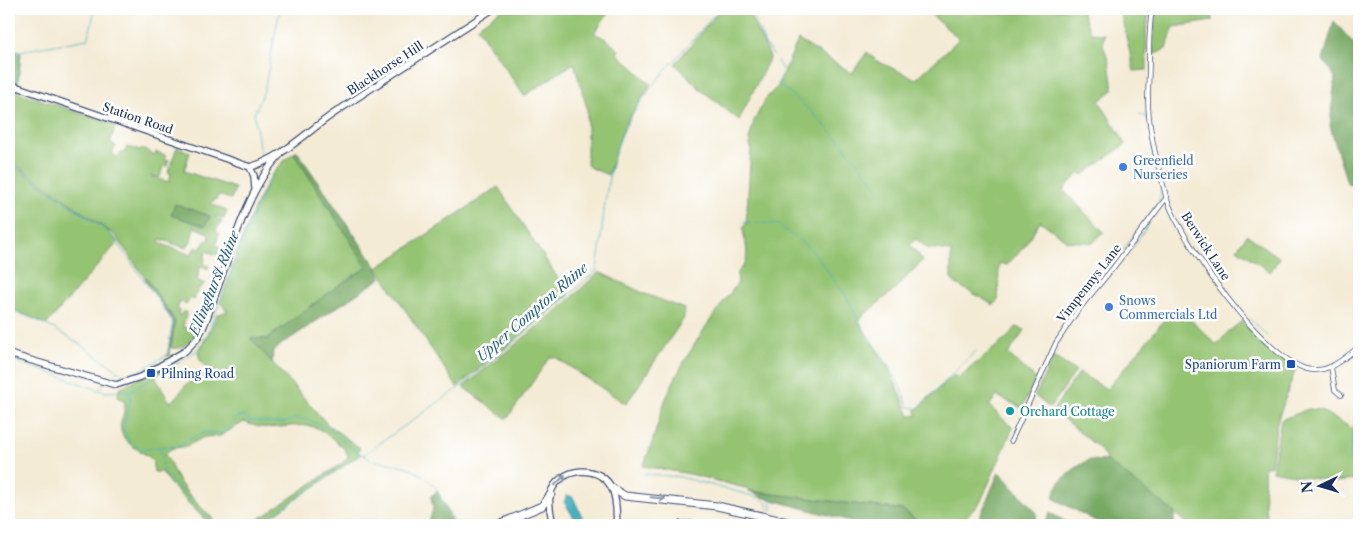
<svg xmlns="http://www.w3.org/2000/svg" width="1368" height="534" viewBox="0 0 1368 534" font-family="'Libre Caslon Text',serif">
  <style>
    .green { fill: #94c372; stroke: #587968; fill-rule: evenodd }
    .forest { fill: #77a964; stroke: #496c61 }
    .water { fill: #44b2c0; stroke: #30708f }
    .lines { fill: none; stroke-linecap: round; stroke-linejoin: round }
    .stream { stroke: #44b2c0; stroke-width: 1 }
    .street-casing { stroke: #3c4b70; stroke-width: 5.5 }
    .secondary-casing { stroke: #3c4b70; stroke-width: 8 }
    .highway-casing { stroke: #3c4b70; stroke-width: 9 }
    .street { stroke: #fff; stroke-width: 4 }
    .secondary { stroke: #fff; stroke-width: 5.5 }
    .highway { stroke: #fff; stroke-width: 7 }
    .oneway { stroke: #8d97ae }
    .shop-dot { fill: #3f7fe0; stroke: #fff; stroke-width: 2 }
    .transit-dot { fill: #1a4fb4; stroke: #fff; stroke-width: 2 }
    .culture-dot { fill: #0f9aa8; stroke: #fff; stroke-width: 2 }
    .labels { text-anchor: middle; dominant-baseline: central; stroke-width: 5; stroke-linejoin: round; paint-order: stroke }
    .street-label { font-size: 12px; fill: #1b2f5e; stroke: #fff }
    .shop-label { font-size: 12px; fill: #366cbe; stroke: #fff; text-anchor: start }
    .transit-label { font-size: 12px; fill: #164399; stroke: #fff; text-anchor: end }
    .culture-label { font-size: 12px; fill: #0d838f; stroke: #fff; text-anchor: start }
    .water-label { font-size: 14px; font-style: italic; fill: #2b6385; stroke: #fff }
  </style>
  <rect width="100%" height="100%" fill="#fff"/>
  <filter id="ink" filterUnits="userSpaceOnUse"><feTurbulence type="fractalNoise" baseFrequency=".02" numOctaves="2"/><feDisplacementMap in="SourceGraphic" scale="10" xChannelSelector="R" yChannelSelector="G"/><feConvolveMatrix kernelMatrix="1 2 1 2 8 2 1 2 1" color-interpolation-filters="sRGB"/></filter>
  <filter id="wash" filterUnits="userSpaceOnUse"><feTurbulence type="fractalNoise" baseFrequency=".0096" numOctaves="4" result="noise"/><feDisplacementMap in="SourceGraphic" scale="20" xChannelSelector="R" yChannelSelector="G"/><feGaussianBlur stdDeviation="1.12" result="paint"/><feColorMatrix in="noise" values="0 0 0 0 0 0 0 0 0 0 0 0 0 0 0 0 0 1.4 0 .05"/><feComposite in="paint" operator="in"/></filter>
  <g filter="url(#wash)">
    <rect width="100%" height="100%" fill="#f4ebd5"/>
    <path class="green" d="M502,9H611L594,33L606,39L619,50L617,53L651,84L624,126L608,175L589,167L587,164V108L574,63L524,96L477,27Z
      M721,9H747L770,57L739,120L699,88L675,64Z
      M925,9H1081L1091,33L1104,34L1103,45L1109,61L1113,90L1099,101L1126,144L1083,175L1080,173L1066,186L1064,191L1104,232L1093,243L1067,241L1040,221L1024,247L1007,265L999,263L998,300L994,305L956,284L951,279V251L927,248L916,239L909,244L923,260L894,290L858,320L888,367L910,416L918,415L915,411L954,375L958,378L1009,336L1016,327L1025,330L1008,354L1036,379L1022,408L997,396L989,406L1013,428L980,503L958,525H922L903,510L749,491V489L690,474L643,466C652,446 657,425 664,404C676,369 714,312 738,283L737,274C740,269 745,265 746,260C749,247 743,239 743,227L746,224L751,148L749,140L754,121L766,98L778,86L798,40L852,73L867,52L877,61L916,79L959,39Z
      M1127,9H1150L1146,29L1147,70L1134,71L1120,10Z
      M1156,9H1212V21L1174,27L1166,49L1155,54L1152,47Z
      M9,48L21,53L18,83L9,80Z
      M9,89L116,125L110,142L116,146L112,152L116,157H119L121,152L124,153L127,147L141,150L142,148L155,155L156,152L165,155V161L169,159L167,166H163L160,177L150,176L169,182L171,174L168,172L177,147L190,152L184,171L235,188L231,199L218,195L216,200L211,202L213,205L227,211L224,219L216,216L215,218L222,221L216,230L219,234L216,245L220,247L217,255L206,251L204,264L209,266L208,269L200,266L197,280L205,284L199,288L194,300L190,298L187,304L180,302L177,309L179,310L178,315H181L183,311L187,313L183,326L185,328L198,329C190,341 185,350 171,348L175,322L172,316L115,235L9,160ZM173,211L210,217L204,226L171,215ZM194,227L208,233L210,240L205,241L200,249L195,247L191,255L159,243L160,239L186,248L191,241Z
      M294,153L367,267L338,286L267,339L251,338L328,425L360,448L358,451L361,454L259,525H250L341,464L348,457C347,450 342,447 337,442C331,438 324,431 317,428C292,420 272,435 244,422L220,436L204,437L187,446L170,449L165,455C166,459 170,461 171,465C178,488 202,507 219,525H210L170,484L162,472H154L152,459C137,448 115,441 122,419C124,412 126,407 124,400L118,398L119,388L158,369L161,373L155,377L170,402L176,398L185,386L207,369L200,360L198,352L209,334L217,315L227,311L220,302C235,261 258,175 294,153Z
      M9,162L108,231L118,242L46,325L29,316L9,310Z
      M498,187L569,295L457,387L377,268Z
      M1247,235L1280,258L1270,272L1237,249Z
      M599,272L643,293L684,309V318L626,404L555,357H550L507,419L463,387L565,304Z
      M1176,306L1217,345L1228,332L1242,321L1272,352L1296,368L1277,422L1271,465L1264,467L1265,509L1271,525H1189L1107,461L1100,449L1053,410L1079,373L1107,389Z
      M1053,357L1076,371L1050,408L1035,396Z
      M1308,409L1320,410L1355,430L1351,456L1359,472V480L1333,482L1272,471L1281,420Z"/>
    <path class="forest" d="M1334,21L1359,50V187L1347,183L1330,126L1335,77L1323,60Z
      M297,151L377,268L381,278L282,344L273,352L272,362L250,338L267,339L338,286L367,267L294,153Z
      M175,204L210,216L205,226L171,215Z
      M146,277L175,322L169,352L171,355L167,357L173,322L145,280Z
      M1089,460L1107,461L1174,512V525H1103L1053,498C1057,479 1073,469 1089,460Z
      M999,472L1037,513L1035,525H972L978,521Z
      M437,491L452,522L448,525H428L433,509L431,496Z
      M749,491L903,510L922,525H865L765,498Z
      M1050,513L1072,525H1044Z"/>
    <path class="water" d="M567,495L573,497L584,521L577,522L564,502Z"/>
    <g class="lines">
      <path class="stream" d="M751,9L765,44L774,56
        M9,51L20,53
        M777,61L783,71L778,84C818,113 850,152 880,190
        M17,85L20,51L88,39L95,9
        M1139,114L1144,115L1147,119
        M9,118L17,89
        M1152,147L1156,163
        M261,158L254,114L264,91L280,9
        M9,162L111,234L171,318L173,323L167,355L129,377L125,376C89,350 52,322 9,310
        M743,222L777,224L813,251L846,296L866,333L890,367L903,393
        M1132,248L1150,222
        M1109,269L1158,203L1161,191L1158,172
        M1250,319L1267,336
        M9,359L105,392L130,391L151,379L199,349L208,333L250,222L272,174
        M107,381L117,371
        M99,389L104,384
        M130,391V403L123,430L130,442L143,450L165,446L177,447L202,433H222L238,416H243L251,421L273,423H284L296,418L306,419L328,428L348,445L371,460L405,466L424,476L436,488L453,520
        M1359,392L1349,461L1359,475
        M904,396L908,407L918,408L976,351
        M161,449L162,458
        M363,455L460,387L564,300L597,270C604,226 604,173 623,132C643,89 689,46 719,9
        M162,462L163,472L214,525
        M644,474L680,477L761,498L767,504L768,510
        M771,495L772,510
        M259,525L361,454"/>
    </g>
  </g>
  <g filter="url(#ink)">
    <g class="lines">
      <g class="street-casing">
        <path id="street" d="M1152,9C1149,27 1149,43 1149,61C1149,74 1148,87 1148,99C1148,130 1158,165 1166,196C1178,237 1268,368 1313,370C1332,371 1345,357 1359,347
          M1331,367L1335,390L1341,395
          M1011,441L1056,343L1078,310L1113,268L1167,197"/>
      </g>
      <g class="secondary-casing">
        <path id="secondary" d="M9,84L250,167C281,159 308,131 333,114C386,78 440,44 493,9
          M250,167L254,176L255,189
          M9,354L116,385L143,376L185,351L196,340L203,328C224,278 243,191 280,155
          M553,525C551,515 548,504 550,495C558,466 602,462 613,491C617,501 616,514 617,525"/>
      </g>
      <g class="highway-casing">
        <path id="highway" d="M612,488L625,496L717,506L801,525
          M497,525L542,506L551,494
          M680,525H706"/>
      </g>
      <use href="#street" class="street"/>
      <use href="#secondary" class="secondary"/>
      <use href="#highway" class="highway"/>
    </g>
    <defs><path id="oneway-shaft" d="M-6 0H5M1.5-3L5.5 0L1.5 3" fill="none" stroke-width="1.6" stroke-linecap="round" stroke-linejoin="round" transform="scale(1.25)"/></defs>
    <g class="oneway">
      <use href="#oneway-shaft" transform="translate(560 480) rotate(-44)"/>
      <use href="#oneway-shaft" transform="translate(658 498) rotate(6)"/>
    </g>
  </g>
  <g class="shop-dot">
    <circle cx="1123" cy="167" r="5"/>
    <circle cx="1109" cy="307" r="5"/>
  </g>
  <g class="transit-dot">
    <rect x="1286" y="359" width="10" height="10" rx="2.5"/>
    <rect x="146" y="368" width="10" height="10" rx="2.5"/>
  </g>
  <circle class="culture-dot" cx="1010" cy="411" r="5"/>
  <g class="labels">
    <g class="street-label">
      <text transform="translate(385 68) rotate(-33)">Blackhorse Hill</text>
      <text transform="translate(138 118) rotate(19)">Station Road</text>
      <text transform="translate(1206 246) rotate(57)">Berwick Lane</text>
      <text transform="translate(1089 283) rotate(-52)">Vimpennys Lane</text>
    </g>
    <g class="shop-label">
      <text x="1133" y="160">Greenfield<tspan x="1133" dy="14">Nurseries</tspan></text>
      <text x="1119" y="300">Snows<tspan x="1119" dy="14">Commercials Ltd</tspan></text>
    </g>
    <g class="transit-label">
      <text x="1281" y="364">Spaniorum Farm</text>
      <text x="161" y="373" text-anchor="start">Pilning Road</text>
    </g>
    <g class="culture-label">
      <text x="1020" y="411">Orchard Cottage</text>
    </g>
    <g class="water-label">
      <text transform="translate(214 283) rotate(-68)">Ellinghurst Rhine</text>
      <text transform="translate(532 312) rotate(-41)">Upper Compton Rhine</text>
    </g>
  </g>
  <rect width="1368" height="534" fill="none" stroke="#fff" stroke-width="30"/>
  <g transform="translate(1320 486) rotate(265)" stroke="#ffffff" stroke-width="4" paint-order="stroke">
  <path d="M0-4L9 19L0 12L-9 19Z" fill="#1b2f5e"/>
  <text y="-8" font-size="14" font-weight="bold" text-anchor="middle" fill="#1b2f5e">N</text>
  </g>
</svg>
